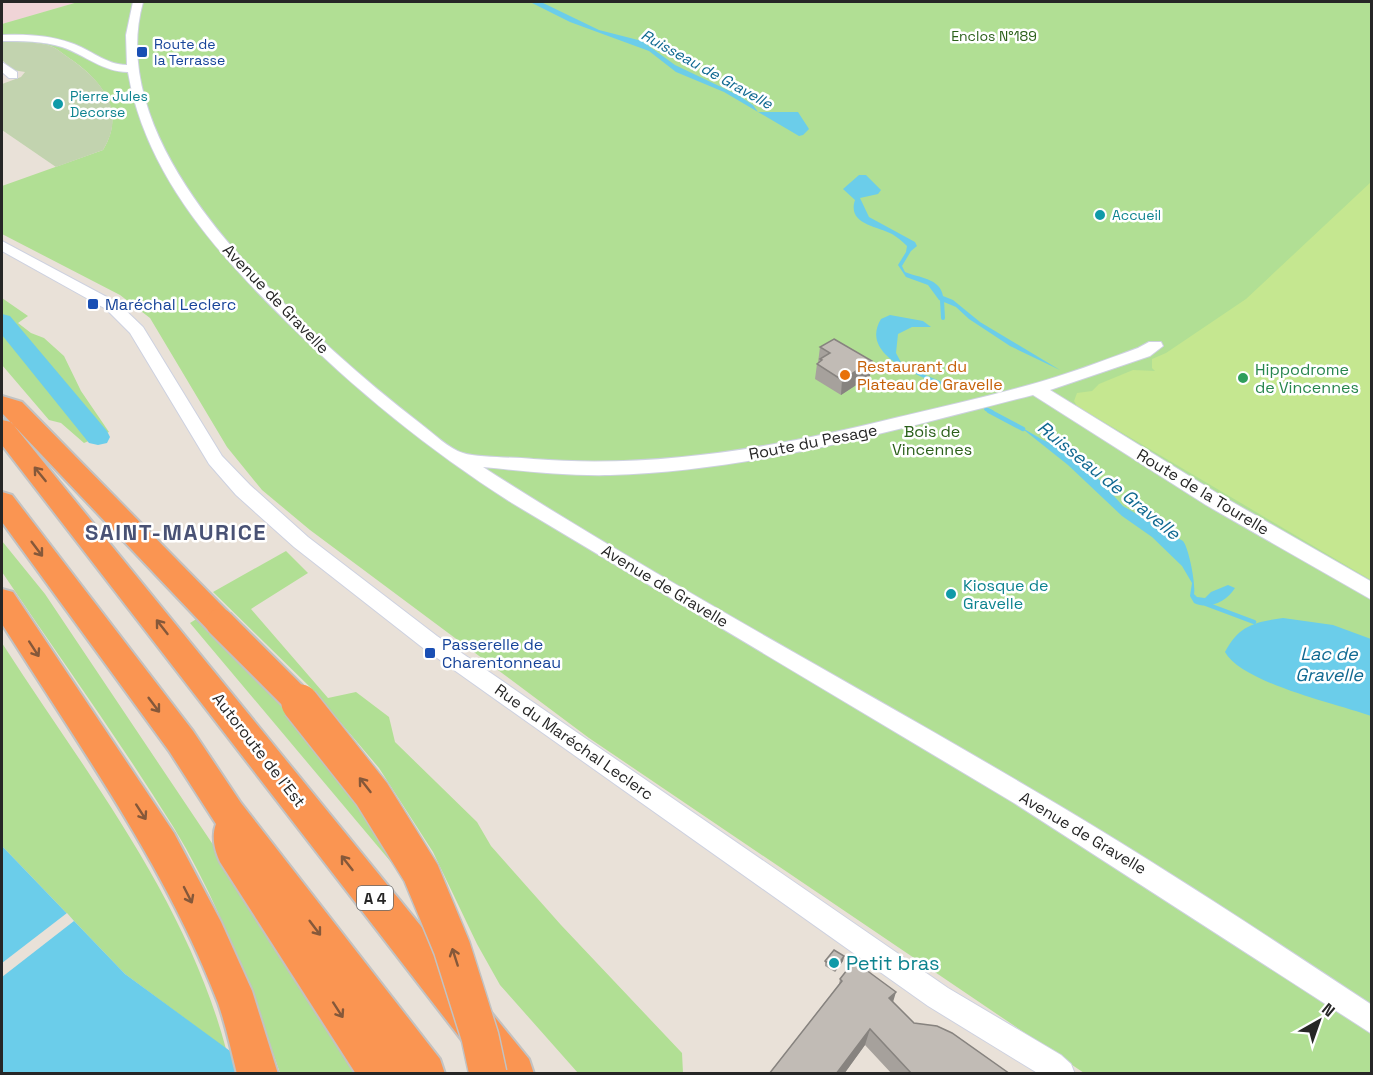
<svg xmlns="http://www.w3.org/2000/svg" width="1373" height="1075" viewBox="0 0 1373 1075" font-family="'Space Grotesk',sans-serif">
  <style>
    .medical { fill: #f0d4d7 }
    .green { fill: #b1df94 }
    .cemetery { fill: #c2d3af }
    .pitch { fill: #c5e790 }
    .water { fill: #6bcdea }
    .pier { fill: #e9e1d8 }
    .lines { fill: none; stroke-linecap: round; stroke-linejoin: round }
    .stream-far1 { stroke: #6bcdea; stroke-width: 4 }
    .stream { stroke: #6bcdea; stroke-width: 4.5 }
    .river { fill: #6bcdea; fill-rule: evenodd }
    .minor-casing { stroke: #cdd1e0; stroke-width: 2 }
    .highway-casing { stroke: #c2c2c2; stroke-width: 4 }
    .minor { fill: #fff; fill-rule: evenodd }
    .highway { fill: #fa9552; fill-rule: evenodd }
    .highway-bridge-far1-casing { stroke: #c2c2c2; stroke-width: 32; stroke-linecap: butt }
    .highway-bridge-casing { stroke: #c2c2c2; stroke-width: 40; stroke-linecap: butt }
    .highway-bridge-far1 { stroke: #fa9552; stroke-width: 28 }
    .highway-bridge { stroke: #fa9552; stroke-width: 37 }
    .wall { fill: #a6a19c }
    .shaded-wall { fill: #87837f }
    .building { fill: #c1bbb5; stroke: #87837f; stroke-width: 1.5 }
    .oneway { stroke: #85583a }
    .transit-dot { fill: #1a4fb4; stroke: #fff; stroke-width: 2 }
    .culture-dot { fill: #0f9aa8; stroke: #fff; stroke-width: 2 }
    .food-dot { fill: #e8710a; stroke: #fff; stroke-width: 2 }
    .leisure-dot { fill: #2e9e5b; stroke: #fff; stroke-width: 2 }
    .labels { text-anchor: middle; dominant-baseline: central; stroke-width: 5; stroke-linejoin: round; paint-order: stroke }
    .far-park-label { font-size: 14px; fill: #2b601a; stroke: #fff }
    .far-transit-label { font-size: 14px; fill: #164399; stroke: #fff; text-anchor: start }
    .far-culture-label { font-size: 14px; fill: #0d838f; stroke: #fff; text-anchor: start }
    .far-water-label { font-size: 15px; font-style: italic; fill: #106991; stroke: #fff }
    .shield { fill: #fff; stroke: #676767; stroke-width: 1.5 }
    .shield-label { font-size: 15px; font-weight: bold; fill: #262626 }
    .street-label { font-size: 16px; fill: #262626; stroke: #fff }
    .transit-label { font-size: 16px; fill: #164399; stroke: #fff; text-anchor: start }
    .food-label { font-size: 16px; fill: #c56008; stroke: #fff; text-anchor: start }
    .leisure-label { font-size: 16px; fill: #27864d; stroke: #fff; text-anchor: start }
    .park-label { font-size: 16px; fill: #2b601a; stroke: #fff }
    .culture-label { font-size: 16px; fill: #0d838f; stroke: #fff; text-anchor: start }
    .water-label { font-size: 18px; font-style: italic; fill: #106991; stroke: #fff }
    .near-culture-label { font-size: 20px; fill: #0d838f; stroke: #fff; text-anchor: start }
    .district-label { font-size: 22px; font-weight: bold; letter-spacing: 1.5px; fill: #495275; stroke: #fff }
  </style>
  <rect width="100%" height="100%" fill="#e9e1d8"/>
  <path class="medical" d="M2,2H78L2,24Z"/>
  <path class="green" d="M78,2H1371V1073H1084L589,738L310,530L262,490L227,447L150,318L120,295L2,234V186L103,150C126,112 103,82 72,60C66,56 59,50 53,47C38,41 17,43 2,43V24Z
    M2,298L28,316L18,323L31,333L44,338L64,356L81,391L109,432L84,443L61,423L49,420L2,365Z
    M2,541L45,594L366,1073H280C251,990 220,904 174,828C120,741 59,657 2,572Z
    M286,551L308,573L251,609L328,698L356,692L389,717L395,742L477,822L491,846L561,925L682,1053L683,1073H578L500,985L477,944L433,852L379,768L313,690L213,592Z
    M198,618L288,709L349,784L412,887L190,623Z
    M2,643C85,772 186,898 226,1049L125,974L2,846Z"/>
  <path class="cemetery" d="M2,42C17,43 38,41 53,47C59,50 66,56 72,60C103,82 127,112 103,150L56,167L2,130V84L21,77L25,72L13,70L2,60Z"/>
  <path class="pitch" d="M1371,182V580L1077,406L1074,401L1077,393L1092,391L1099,384L1133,370L1155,371L1152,368V359L1166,353L1246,299Z"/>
  <path class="water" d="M530,2H541L599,30L642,41L675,65L738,95L753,105L758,112H798L809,129L803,135L799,136L724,92L676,72L649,51L570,22Z
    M859,175H866L881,190L878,194L860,198L869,217L915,242L917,246L911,251L902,266L905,272C919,278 940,278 943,296L953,300L980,322L1060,370L1010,346L969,319L956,307L939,300L928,285L906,277L898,265L906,252L907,246C902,241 897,237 892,234C876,226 847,224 855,200L843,189Z
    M890,315L923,321L931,327H912L898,334L896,353L903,366L957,388L954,389C929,380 857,358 881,319Z
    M1019,426L1043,440L1067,449L1085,464L1123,506L1183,541C1189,548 1196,586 1194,594L1197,597L1205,598L1211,592L1228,585L1235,588C1226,602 1209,610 1194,603L1190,596L1192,583L1182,566L1152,537L1122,516L1068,465Z
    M1283,618L1333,625L1371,639V716C1337,704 1242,683 1225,652C1239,625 1255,622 1283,618Z
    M2,846L125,974L260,1073H2Z"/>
  <path class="pier" d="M67,913L74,921L2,977V963Z"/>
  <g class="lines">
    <path class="stream-far1" d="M942,300L943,318
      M986,409L992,412"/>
    <path class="stream" d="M989,411L1023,429
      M1206,604L1254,622"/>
    <path class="river" d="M2,314L10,316L107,431L110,437L107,443L98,445L89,443L2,335Z"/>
    <g class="minor-casing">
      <path id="minor" d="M133,2H143C119,88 173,176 226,240C283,308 351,370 421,424C433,433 449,449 463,453C478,458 515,457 533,459C656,469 779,447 899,417C942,407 986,397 1029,385C1066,375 1102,361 1138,348L1149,342H1161L1163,346L1150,356L1050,390L1220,495L1372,582V600L1206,505L1033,395C894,430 754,471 610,475C568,476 525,471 483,467C660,581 847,680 1028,787C1145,855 1258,930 1372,1005V1034L1014,803L512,503C429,450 355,390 286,321C215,251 145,173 128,72C103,72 85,55 62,47C43,41 22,41 2,41V35C25,34 49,35 71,43C90,49 106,65 127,65L126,35Z
        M2,62L17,72V78H9L2,72Z
        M2,241L118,303L143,327L222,456L250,485L308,537L437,636L948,988L1061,1055L1071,1064L1075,1074H1039L928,1006L423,648L294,547L236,495L209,464L130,333L106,309L2,251Z"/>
    </g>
    <g class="highway-casing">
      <path id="highway" d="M2,396L22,402L231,615L235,623L231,631L220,635L209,631L2,413Z
        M2,420L11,422L529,1059L534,1074H488L2,445Z
        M2,492L12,495L193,731L241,803L440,1059L445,1074H356L220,862C215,851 211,837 216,824L169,751L2,522Z
        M2,589L13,592L174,833L221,922L252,991L278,1074H237C231,1050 226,1026 218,1003C166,867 79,746 2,624Z"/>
    </g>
    <use href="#minor" class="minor"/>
    <use href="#highway" class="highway"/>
    <g class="highway-bridge-far1-casing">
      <path id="highway-bridge-far1" d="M220,623L302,705"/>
    </g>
    <g class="highway-bridge-casing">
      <path id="highway-bridge" d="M300,703L372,794L421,873L452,948L480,1037L488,1074"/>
    </g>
    <use href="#highway-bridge-far1" class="highway-bridge-far1"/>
    <use href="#highway-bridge" class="highway-bridge"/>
  </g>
  <path class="wall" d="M820,347L870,376L841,395L815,379L817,364L818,363Z
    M844,956L843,961L835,972L825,966V961Z
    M840,979L893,1002L914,1023L1010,1074H892L865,1045L844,1074H769L839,984Z"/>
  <path class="shaded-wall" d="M872,361L870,376L841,395L842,380Z
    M844,956L843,961L835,972L836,968Z
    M896,992L891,1009L889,998Z
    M870,1029L865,1045L844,1074H836Z"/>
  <path class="building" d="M834,339L872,361L842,380L817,364L822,360L820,359L830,353L820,347Z
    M834,950L844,956L836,968L825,961Z
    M854,961L896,992L889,998L914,1023L937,1026L952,1033L1010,1074H912L870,1029L836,1074H769L842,981L840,979Z"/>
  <defs><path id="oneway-shaft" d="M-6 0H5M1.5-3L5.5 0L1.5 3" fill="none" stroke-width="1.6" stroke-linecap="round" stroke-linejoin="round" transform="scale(1.5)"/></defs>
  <g class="oneway">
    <use href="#oneway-shaft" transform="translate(40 474) rotate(-129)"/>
    <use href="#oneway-shaft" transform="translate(37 549) rotate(53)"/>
    <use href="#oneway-shaft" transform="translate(162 627) rotate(-128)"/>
    <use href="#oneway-shaft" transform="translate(34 649) rotate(57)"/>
    <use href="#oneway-shaft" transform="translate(154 705) rotate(53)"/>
    <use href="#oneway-shaft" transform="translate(365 785) rotate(-128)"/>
    <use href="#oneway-shaft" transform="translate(141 812) rotate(57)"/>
    <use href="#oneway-shaft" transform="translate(347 863) rotate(-128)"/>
    <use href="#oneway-shaft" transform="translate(188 895) rotate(63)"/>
    <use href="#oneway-shaft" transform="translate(315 928) rotate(53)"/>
    <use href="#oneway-shaft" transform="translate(455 957) rotate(-108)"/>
    <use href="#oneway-shaft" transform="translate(338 1010) rotate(57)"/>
  </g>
  <g class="transit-dot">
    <rect x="136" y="46" width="12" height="12" rx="3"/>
    <rect x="87" y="298" width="12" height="12" rx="3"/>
    <rect x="424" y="647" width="12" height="12" rx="3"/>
  </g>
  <g class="culture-dot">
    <circle cx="58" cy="104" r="6"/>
    <circle cx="1100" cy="215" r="6"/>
    <circle cx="951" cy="594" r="6"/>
    <circle cx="834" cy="963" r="6"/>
  </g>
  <circle class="food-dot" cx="845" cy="375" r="6"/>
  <circle class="leisure-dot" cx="1243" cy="378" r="6"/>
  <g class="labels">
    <g class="far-park-label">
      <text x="994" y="36">Enclos N°189</text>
    </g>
    <g class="far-transit-label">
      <text x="154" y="44">Route de<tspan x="154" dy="16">la Terrasse</tspan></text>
    </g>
    <g class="far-culture-label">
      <text x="70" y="96">Pierre Jules<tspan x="70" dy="16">Decorse</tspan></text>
      <text x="1112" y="215">Accueil</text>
    </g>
    <g class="far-water-label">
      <text transform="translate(707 69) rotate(29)">Ruisseau de Gravelle</text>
    </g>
    <rect class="shield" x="357" y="886" width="36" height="24" rx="4.5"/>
    <g class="shield-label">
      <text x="375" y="898">A 4</text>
    </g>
    <g class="street-label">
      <text transform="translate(276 299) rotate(46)">Avenue de Gravelle</text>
      <text transform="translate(813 442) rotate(-11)">Route du Pesage</text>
      <text transform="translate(1203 492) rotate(31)">Route de la Tourelle</text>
      <text transform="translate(665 586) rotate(31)">Avenue de Gravelle</text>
      <text transform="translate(574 742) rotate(35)">Rue du Maréchal Leclerc</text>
      <text transform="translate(259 750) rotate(52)">Autoroute de l’Est</text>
      <text transform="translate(1083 833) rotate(31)">Avenue de Gravelle</text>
    </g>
    <g class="transit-label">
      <text x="105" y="304">Maréchal Leclerc</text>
      <text x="442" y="644">Passerelle de<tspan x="442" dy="18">Charentonneau</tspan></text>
    </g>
    <g class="food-label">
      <text x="857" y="366">Restaurant du<tspan x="857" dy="18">Plateau de Gravelle</tspan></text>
    </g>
    <g class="leisure-label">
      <text x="1255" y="369">Hippodrome<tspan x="1255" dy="18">de Vincennes</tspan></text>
    </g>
    <g class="park-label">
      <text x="932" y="431">Bois de<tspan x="932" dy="18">Vincennes</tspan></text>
    </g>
    <g class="culture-label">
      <text x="963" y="585">Kiosque de<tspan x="963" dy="18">Gravelle</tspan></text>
    </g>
    <g class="water-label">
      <text transform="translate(1109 480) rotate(39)">Ruisseau de Gravelle</text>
      <text x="1329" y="653">Lac de<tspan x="1329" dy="21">Gravelle</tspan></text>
    </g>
    <g class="near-culture-label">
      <text x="846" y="963">Petit bras</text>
    </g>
    <g class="district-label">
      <text x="176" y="532">SAINT-MAURICE</text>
    </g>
  </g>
  <rect width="1373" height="1075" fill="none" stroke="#262626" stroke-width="6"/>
  <g transform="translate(1319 1021) rotate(40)" stroke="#ffffff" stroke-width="4.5" paint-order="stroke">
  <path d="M0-4.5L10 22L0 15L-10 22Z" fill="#262626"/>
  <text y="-9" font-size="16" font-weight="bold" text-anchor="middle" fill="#262626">N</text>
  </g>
</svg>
